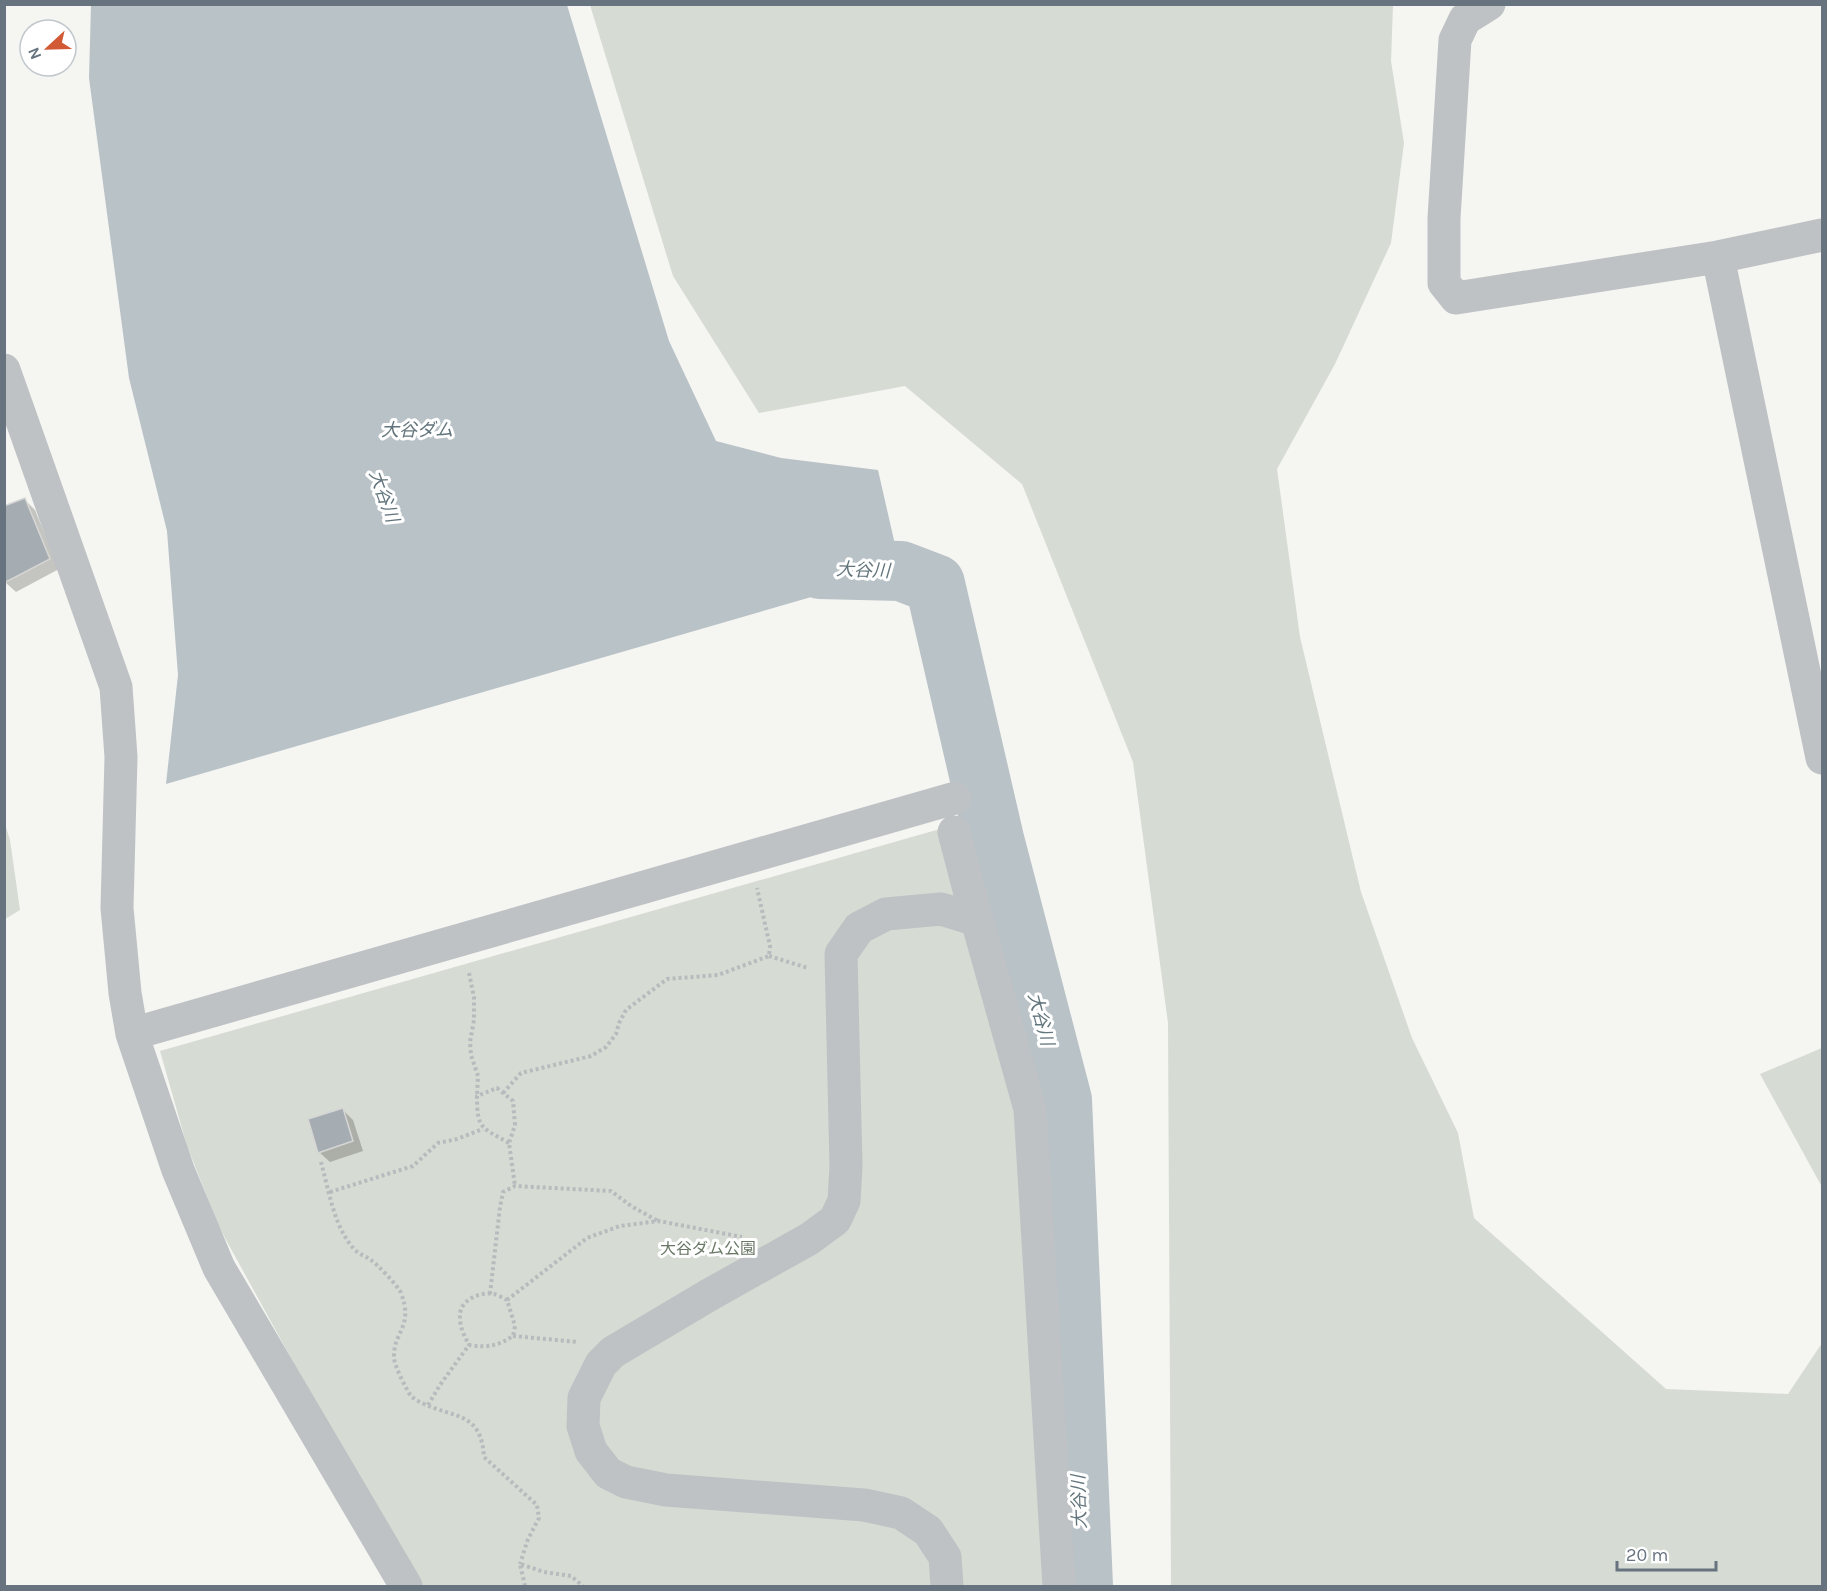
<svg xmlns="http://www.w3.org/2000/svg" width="1827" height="1591" viewBox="0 0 1827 1591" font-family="Karla,'Noto Sans JP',sans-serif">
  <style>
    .green { fill: #d6dbd3 }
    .water { fill: #b9c2c7 }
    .shadow { fill: #0003 }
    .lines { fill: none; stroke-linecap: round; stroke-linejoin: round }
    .river { stroke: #b9c2c7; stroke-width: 60 }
    .building { fill: #a6adb2; stroke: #d6d6d4; stroke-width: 1.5 }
    .path { stroke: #b8bbbd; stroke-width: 4; stroke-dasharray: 3 3; stroke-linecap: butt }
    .minor { stroke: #bec2c5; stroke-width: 33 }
    .labels { text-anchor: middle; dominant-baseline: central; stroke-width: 6; stroke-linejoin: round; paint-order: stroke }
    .park-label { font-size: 16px; fill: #697765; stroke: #fff }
    .water-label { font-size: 18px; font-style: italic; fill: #63757c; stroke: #fff }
  </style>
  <rect width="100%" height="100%" fill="#f5f5f2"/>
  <path class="green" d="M590,5H1393L1391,61L1404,143L1391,243L1335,364L1277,469L1300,637L1361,892L1412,1038L1458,1133L1474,1218L1666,1389L1788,1394L1822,1343V1586H1171L1168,1023L1133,762L1022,484L905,386L759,413L673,276Z
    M961,823L1039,1097L1069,1586H416L219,1227L187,1146L160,1051Z
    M5,824L10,840L20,910L5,919Z
    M1822,1048V1187L1760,1074Z"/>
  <path class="water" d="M91,5H567L669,341L716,441L781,458L878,470L901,571L166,784L178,675L167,531L129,378L89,78Z"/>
  <path class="shadow" d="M25,500L35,510L59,569L16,592L5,582Z
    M343,1110L353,1120L363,1151L330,1162L319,1152Z"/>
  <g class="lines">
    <path class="river" d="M820,569L901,571L935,584L994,839L1062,1100L1083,1586"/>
  </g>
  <path class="building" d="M25,498L50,559L4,583V506Z
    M343,1108L353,1141L318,1153L308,1119Z"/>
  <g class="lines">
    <path class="path" d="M769,956L808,968
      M469,973L474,997V1020L470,1042L471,1055L478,1076L477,1096
      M503,1093L521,1073L591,1056L606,1047L616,1034L619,1023L626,1010L667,979L718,975L769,956L770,946L757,888
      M509,1143C481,1127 477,1129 477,1096L497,1088L513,1101L515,1125L509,1143L515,1186
      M321,1162C329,1191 334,1228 355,1250C360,1255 366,1256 371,1260C376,1263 400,1288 401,1293C414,1328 393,1331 394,1358C395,1367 406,1389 411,1396C414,1399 418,1401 422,1403C455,1419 481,1411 484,1457L537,1505L539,1518L528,1539L520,1564
      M330,1192L413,1166L438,1143L457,1139L483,1129
      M490,1294L500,1207L503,1192L515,1186L611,1191L631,1206L658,1221
      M507,1300L587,1238L620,1226L659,1221L742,1237
      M513,1336L578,1342
      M428,1405L440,1385L469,1345C487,1348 498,1346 513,1336L515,1326L507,1300C503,1298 498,1295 494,1294C479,1291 458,1301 460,1318C460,1328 465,1337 469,1345
      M525,1586L520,1564L544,1572L571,1576L583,1586"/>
    <path class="minor" d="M1489,4L1465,19L1455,40L1444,218V283L1456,298L1718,257L1822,235
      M1718,257L1822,758
      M4,370L116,687L121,757L117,908L125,993L132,1034L955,798
      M977,920L1030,1109L1059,1586
      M132,1034L178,1170L219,1268L406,1586
      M947,1586L945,1557L928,1531L901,1513L864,1505L666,1490L626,1482L608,1473L591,1451L583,1426L584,1398L601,1364L613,1352L709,1295L809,1239L835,1220L844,1201L846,1166L841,954L859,928L886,914L941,909L977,920L954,832"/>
  </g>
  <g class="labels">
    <g class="park-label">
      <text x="708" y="1248">大谷ダム公園</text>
    </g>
    <g class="water-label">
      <text x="417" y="430">大谷ダム</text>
      <text transform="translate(384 496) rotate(70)">大谷川</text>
      <text transform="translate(863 570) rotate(2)">大谷川</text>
      <text transform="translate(1041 1019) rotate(75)">大谷川</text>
      <text transform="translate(1079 1502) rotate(-92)">大谷川</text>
    </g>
  </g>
  <rect width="1827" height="1591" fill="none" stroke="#677480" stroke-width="12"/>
  <g transform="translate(48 48) rotate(248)"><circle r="28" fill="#ffffff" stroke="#c2c7cc" stroke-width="1.5"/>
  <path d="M0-4.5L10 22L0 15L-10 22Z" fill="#d15a35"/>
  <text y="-9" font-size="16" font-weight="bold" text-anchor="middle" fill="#677480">N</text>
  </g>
  <path d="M1617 1561v9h99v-9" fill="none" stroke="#677480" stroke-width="3"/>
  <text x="1626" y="1561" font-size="18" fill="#677480" stroke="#ffffff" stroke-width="4.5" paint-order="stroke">20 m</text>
</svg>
